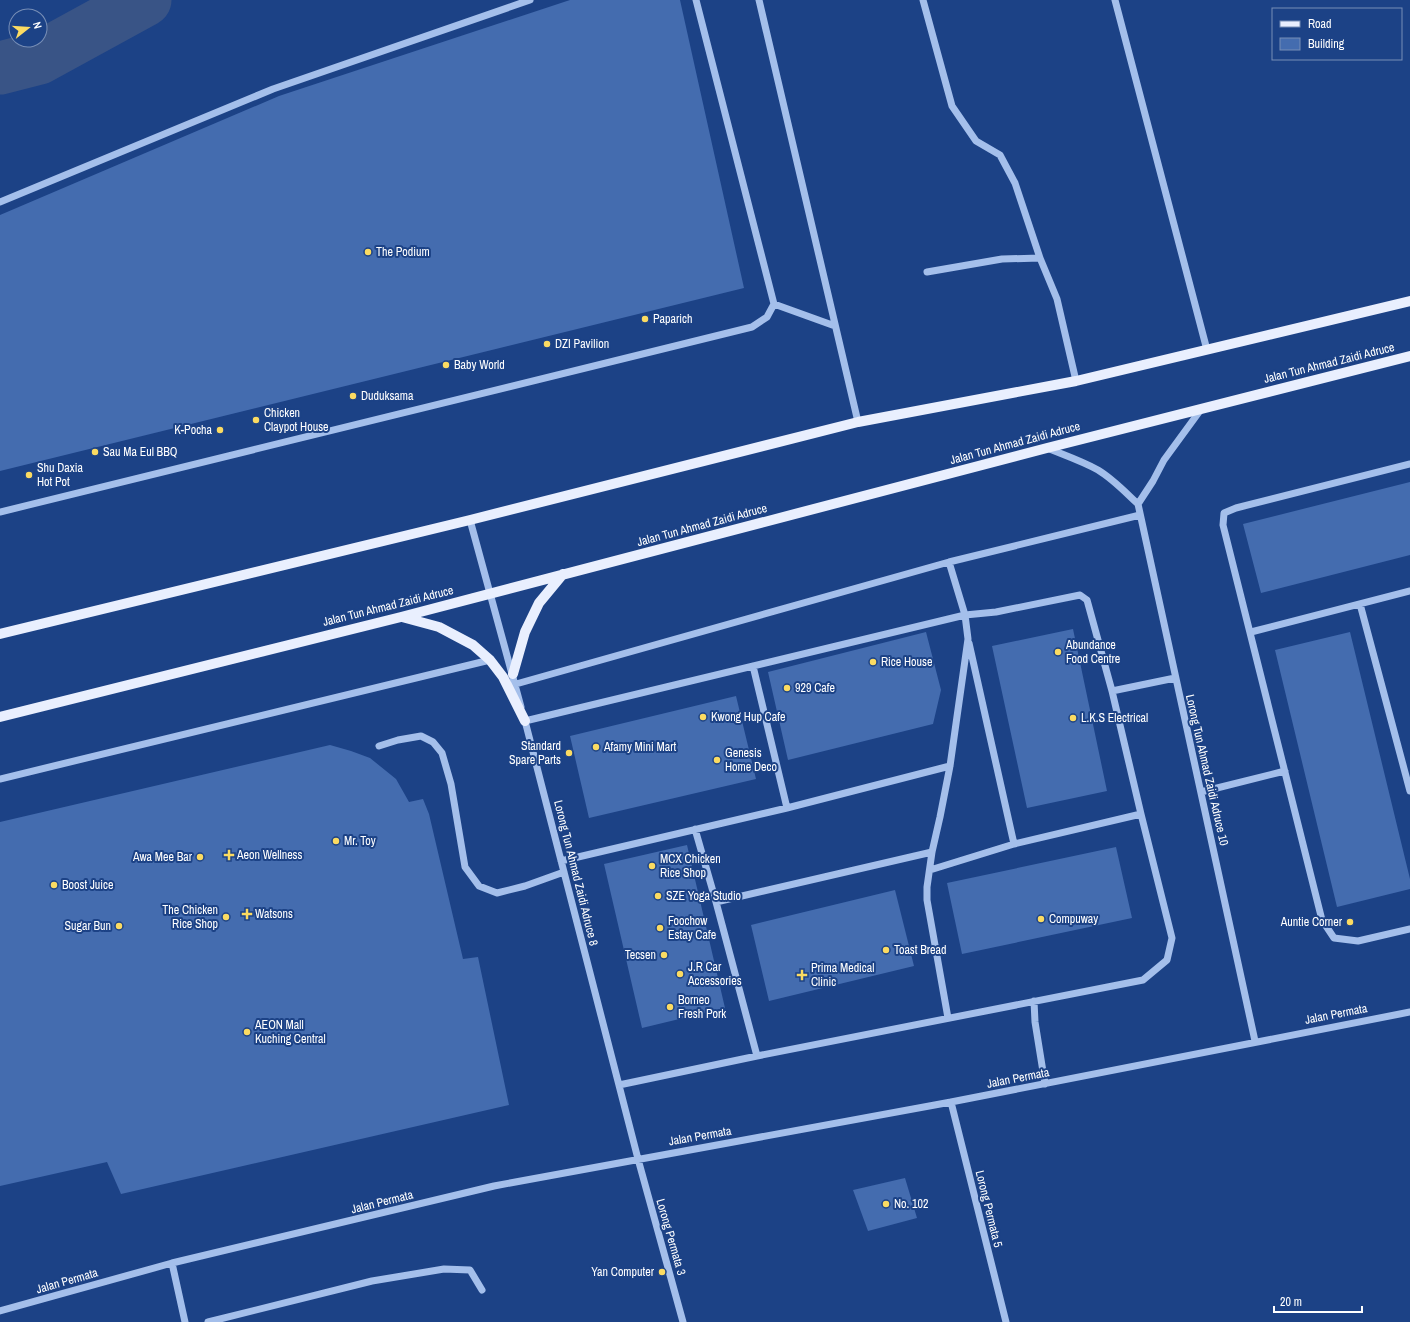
<svg xmlns="http://www.w3.org/2000/svg" width="1410" height="1322" viewBox="0 0 1410 1322" font-family="'Archivo Narrow',sans-serif">
  <style>
    .lines { fill: none; stroke-linecap: round; stroke-linejoin: round }
    .river { stroke: #395486; stroke-width: 53 }
    .building { fill: #446caf }
    .minor { stroke: #a4bfeb; stroke-width: 7 }
    .major { stroke: #e9effe; stroke-width: 10 }
    .poi-dot { fill: #fbdb62; stroke: #1c4286; stroke-width: 1.5 }
    .labels { text-anchor: middle; dominant-baseline: central; stroke-width: 4; stroke-linejoin: round; paint-order: stroke }
    .poi-label { font-size: 12px; fill: #fff; stroke: #1c4286; text-anchor: start }
    .street-label { font-size: 12px; fill: #fff; stroke: #1c4286 }
  </style>
  <rect width="100%" height="100%" fill="#1c4286"/>
  <g class="lines">
    <path class="river" d="M0,68L39,58L145,0"/>
  </g>
  <path class="building" d="M570,0H680L744,288L0,471V215L279,96Z
    M1410,482V555L1261,593L1243,524Z
    M1073,629L1107,791L1027,808L992,646Z
    M926,632L941,690L933,724L788,760L768,672Z
    M1350,632L1410,879V889L1337,907L1275,650Z
    M736,696L756,779L589,818L570,736Z
    M330,745L351,751L370,758L396,779L409,802L423,799L429,814L463,959L478,957L509,1105L121,1194L107,1162L0,1186V822Z
    M687,845L725,1008L642,1028L604,864Z
    M1116,847L1132,918L962,954L947,883Z
    M895,890L914,966L769,1001L751,925Z
    M905,1178L917,1218L868,1231L853,1190Z"/>
  <g class="lines">
    <path class="minor" d="M759,0L858,422
      M923,0L952,106L976,141L1000,155L1015,183L1040,258L1057,299L1076,381
      M1115,0L1207,350
      M0,202L273,89L530,0
      M927,272L1002,259L1040,258
      M774,304L835,326
      M1047,448C1064,455 1082,461 1098,470C1113,479 1125,492 1138,504L1255,1041
      M1410,464L1236,508L1224,513L1223,525L1322,920L1334,938L1358,941L1410,929
      M1138,504L1153,481L1164,460L1202,408
      M0,512L752,327L767,317L774,304L696,0
      M470,520L521,707
      M1360,604L1410,791
      M1251,632L1410,591
      M969,643L1014,844
      M753,666L787,808
      M516,684L949,562L1140,515
      M1112,691L1175,678
      M524,717L638,1159L683,1322
      M525,721L965,615L949,562
      M379,746L398,740L421,736L433,742L442,753L451,784L465,867L479,886L497,893L525,886L564,872
      M0,779L490,660
      M1201,792L1285,771
      M695,829L716,902L757,1056
      M561,861L787,808L950,766
      M930,870L1014,844L1141,814
      M716,902L932,852
      M1034,1001L1035,1022L1045,1084
      M619,1085L757,1056L1143,980L1167,960L1172,938L1141,814L1112,691L1087,600L1080,595L996,612L965,615L968,639L950,766L940,817L932,852L927,887V900L948,1018
      M951,1102L1006,1322
      M172,1263L185,1322
      M0,1311L172,1263L494,1186L951,1102L1410,1012
      M208,1322L372,1281L444,1269L470,1270L482,1290"/>
    <path class="major" d="M402,617L439,627L473,645L490,660L503,677L525,721
      M0,634L470,520L858,422L1076,381L1410,301
      M513,674L525,632L539,603L563,574
      M0,717L401,617L1047,448L1410,356"/>
  </g>
  <g class="poi-dot">
    <circle cx="368" cy="252" r="4"/>
    <circle cx="645" cy="319" r="4"/>
    <circle cx="547" cy="344" r="4"/>
    <circle cx="446" cy="365" r="4"/>
    <circle cx="353" cy="396" r="4"/>
    <circle cx="256" cy="420" r="4"/>
    <circle cx="220" cy="430" r="4"/>
    <circle cx="95" cy="452" r="4"/>
    <circle cx="29" cy="475" r="4"/>
    <circle cx="1058" cy="652" r="4"/>
    <circle cx="873" cy="662" r="4"/>
    <circle cx="787" cy="688" r="4"/>
    <circle cx="703" cy="717" r="4"/>
    <circle cx="1073" cy="718" r="4"/>
    <circle cx="596" cy="747" r="4"/>
    <circle cx="569" cy="753" r="4"/>
    <circle cx="717" cy="760" r="4"/>
    <circle cx="336" cy="841" r="4"/>
    <path d="M227 849h4v4h4v4h-4v4h-4v-4h-4v-4h4z"/>
    <circle cx="200" cy="857" r="4"/>
    <circle cx="652" cy="866" r="4"/>
    <circle cx="54" cy="885" r="4"/>
    <circle cx="658" cy="896" r="4"/>
    <path d="M245 908h4v4h4v4h-4v4h-4v-4h-4v-4h4z"/>
    <circle cx="226" cy="917" r="4"/>
    <circle cx="1041" cy="919" r="4"/>
    <circle cx="1350" cy="922" r="4"/>
    <circle cx="119" cy="926" r="4"/>
    <circle cx="660" cy="928" r="4"/>
    <circle cx="886" cy="950" r="4"/>
    <circle cx="664" cy="955" r="4"/>
    <circle cx="680" cy="974" r="4"/>
    <path d="M800 969h4v4h4v4h-4v4h-4v-4h-4v-4h4z"/>
    <circle cx="670" cy="1007" r="4"/>
    <circle cx="247" cy="1032" r="4"/>
    <circle cx="886" cy="1204" r="4"/>
    <circle cx="662" cy="1272" r="4"/>
  </g>
  <g class="labels">
    <g class="poi-label">
      <text x="376" y="252">The Podium</text>
      <text x="653" y="319">Paparich</text>
      <text x="555" y="344">DZI Pavilion</text>
      <text x="454" y="365">Baby World</text>
      <text x="361" y="396">Duduksama</text>
      <text x="264" y="413">Chicken<tspan x="264" dy="14">Claypot House</tspan></text>
      <text x="212" y="430" text-anchor="end">K-Pocha</text>
      <text x="103" y="452">Sau Ma Eul BBQ</text>
      <text x="37" y="468">Shu Daxia<tspan x="37" dy="14">Hot Pot</tspan></text>
      <text x="1066" y="645">Abundance<tspan x="1066" dy="14">Food Centre</tspan></text>
      <text x="881" y="662">Rice House</text>
      <text x="795" y="688">929 Cafe</text>
      <text x="711" y="717">Kwong Hup Cafe</text>
      <text x="1081" y="718">L.K.S Electrical</text>
      <text x="561" y="746" text-anchor="end">Standard<tspan x="561" dy="14">Spare Parts</tspan></text>
      <text x="604" y="747">Afamy Mini Mart</text>
      <text x="725" y="753">Genesis<tspan x="725" dy="14">Home Deco</tspan></text>
      <text x="344" y="841">Mr. Toy</text>
      <text x="237" y="855">Aeon Wellness</text>
      <text x="192" y="857" text-anchor="end">Awa Mee Bar</text>
      <text x="660" y="859">MCX Chicken<tspan x="660" dy="14">Rice Shop</tspan></text>
      <text x="62" y="885">Boost Juice</text>
      <text x="666" y="896">SZE Yoga Studio</text>
      <text x="218" y="910" text-anchor="end">The Chicken<tspan x="218" dy="14">Rice Shop</tspan></text>
      <text x="255" y="914">Watsons</text>
      <text x="1049" y="919">Compuway</text>
      <text x="668" y="921">Foochow<tspan x="668" dy="14">Estay Cafe</tspan></text>
      <text x="1342" y="922" text-anchor="end">Auntie Corner</text>
      <text x="111" y="926" text-anchor="end">Sugar Bun</text>
      <text x="894" y="950">Toast Bread</text>
      <text x="656" y="955" text-anchor="end">Tecsen</text>
      <text x="688" y="967">J.R Car<tspan x="688" dy="14">Accessories</tspan></text>
      <text x="811" y="968">Prima Medical<tspan x="811" dy="14">Clinic</tspan></text>
      <text x="678" y="1000">Borneo<tspan x="678" dy="14">Fresh Pork</tspan></text>
      <text x="255" y="1025">AEON Mall<tspan x="255" dy="14">Kuching Central</tspan></text>
      <text x="894" y="1204">No. 102</text>
      <text x="654" y="1272" text-anchor="end">Yan Computer</text>
    </g>
    <g class="street-label">
      <text transform="translate(1329 363) rotate(-14)">Jalan Tun Ahmad Zaidi Adruce</text>
      <text transform="translate(1015 443) rotate(-15)">Jalan Tun Ahmad Zaidi Adruce</text>
      <text transform="translate(702 525) rotate(-15)">Jalan Tun Ahmad Zaidi Adruce</text>
      <text transform="translate(388 606) rotate(-14)">Jalan Tun Ahmad Zaidi Adruce</text>
      <text transform="translate(1207 770) rotate(77)">Lorong Tun Ahmad Zaidi Adruce 10</text>
      <text transform="translate(576 873) rotate(76)">Lorong Tun Ahmad Zaidi Adruce 8</text>
      <text transform="translate(1336 1014) rotate(-11)">Jalan Permata</text>
      <text transform="translate(1018 1078) rotate(-11)">Jalan Permata</text>
      <text transform="translate(700 1136) rotate(-10)">Jalan Permata</text>
      <text transform="translate(382 1202) rotate(-14)">Jalan Permata</text>
      <text transform="translate(989 1209) rotate(76)">Lorong Permata 5</text>
      <text transform="translate(671 1237) rotate(74)">Lorong Permata 3</text>
      <text transform="translate(67 1281) rotate(-16)">Jalan Permata</text>
    </g>
  </g>
  <rect x="1272" y="8" width="130" height="52" fill="#1c4286" stroke="#778eb6"/>
  <rect x="1280" y="21" width="20" height="6" fill="#e9effe" stroke="#778eb6"/>
  <text x="1308" y="28" font-size="12" fill="#ffffff">Road</text>
  <rect x="1280" y="38" width="20" height="12" fill="#446caf" stroke="#778eb6"/>
  <text x="1308" y="48" font-size="12" fill="#ffffff">Building</text>
  <g transform="translate(28 28) rotate(73)"><circle r="19" fill="#1c4286" stroke="#778eb6"/>
  <path d="M0-3L7 15L0 10L-7 15Z" fill="#fbdb62"/>
  <text y="-6" font-size="11" font-weight="bold" text-anchor="middle" fill="#ffffff">N</text>
  </g>
  <path d="M1274 1306v6h88v-6" fill="none" stroke="#ffffff" stroke-width="2"/>
  <text x="1280" y="1306" font-size="12" fill="#ffffff" stroke="#1c4286" stroke-width="3" paint-order="stroke">20 m</text>
</svg>
